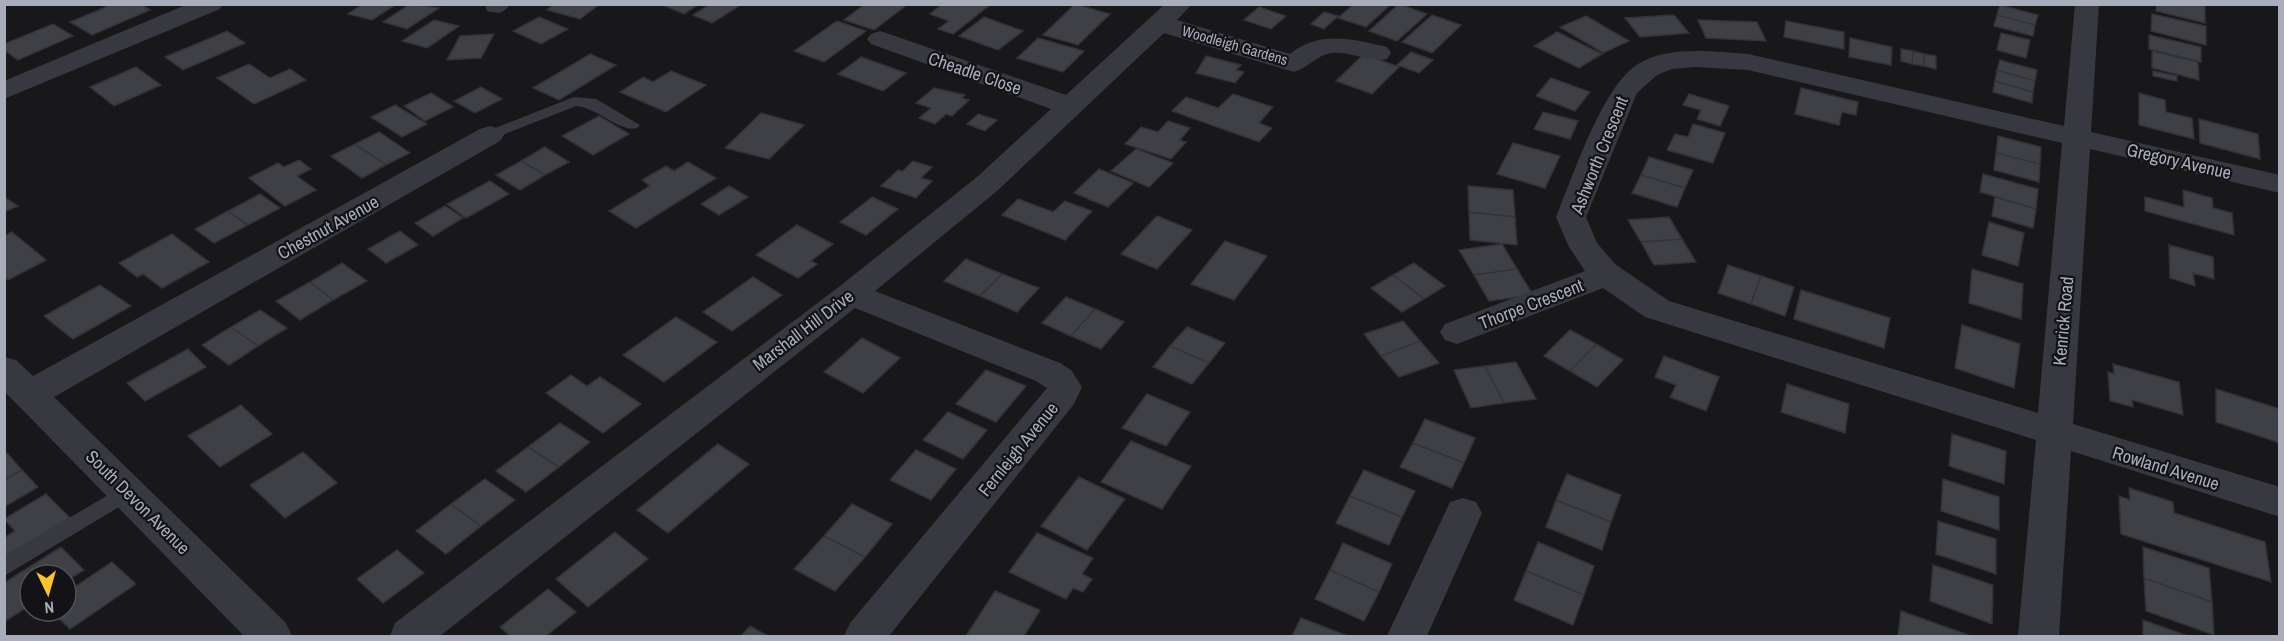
<svg xmlns="http://www.w3.org/2000/svg" width="2284" height="641" viewBox="0 0 2284 641" font-family="'Archivo Narrow',sans-serif">
  <style>
    .building { fill: #3f4045; stroke: #323237; stroke-width: 1.5 }
    .lines { fill: none; stroke-linecap: round; stroke-linejoin: round }
    .service { fill: #383940; fill-rule: evenodd }
    .minor { fill: #383940; fill-rule: evenodd }
    .labels { text-anchor: middle; dominant-baseline: central; stroke-width: 4.5; stroke-linejoin: round; paint-order: stroke }
    .far-street-label { font-size: 15px; fill: #a9adbb; stroke: #131315 }
    .street-label { font-size: 18px; fill: #a9adbb; stroke: #131315 }
  </style>
  <rect width="100%" height="100%" fill="#18181a"/>
  <path class="building" d="M103,4H140L150,10L92,35L70,22L106,7Z
    M363,4H397L372,20L348,14Z
    M410,4L439,8L407,29L383,22Z
    M554,4H600L580,19L547,10Z
    M667,4H699L684,14L665,6Z
    M710,4H742L712,23L693,15Z
    M865,4H908L874,30L844,20Z
    M942,4H991L953,34L938,29L949,21L930,14Z
    M1075,4L1110,14L1078,45L1043,35Z
    M1354,4H1391L1366,27L1338,18Z
    M1399,4L1427,14L1397,41L1369,31Z
    M2157,4H2205V23L2156,11Z
    M2000,5L2038,15L2035,25L1997,15Z
    M1259,7L1286,16L1271,29L1244,20Z
    M1324,12L1338,16L1324,29L1311,24Z
    M2152,14L2206,26V45L2151,31Z
    M1432,15L1461,25L1432,53L1402,42Z
    M1674,15L1689,33L1640,37L1625,18Z
    M1997,15L2035,25L2033,36L1994,26Z
    M1586,16L1629,41L1603,53L1560,27Z
    M539,17L568,29L541,44L513,31Z
    M984,17L1023,31L998,50L959,36Z
    M434,20L459,26L427,48L402,41Z
    M1698,20L1757,22L1766,41L1706,38Z
    M837,21L866,31L824,62L794,51Z
    M1786,21L1844,32V49L1784,37Z
    M53,24L73,36L18,60L4,50V44Z
    M227,31L245,43L183,70L165,57Z
    M1557,32L1602,54L1579,68L1534,46Z
    M2001,33L2030,40L2026,58L1997,50Z
    M494,34L481,58L447,60L460,36Z
    M2149,35L2201,47V62L2149,49Z
    M1038,38L1084,51L1063,72L1017,58Z
    M1850,38L1892,47L1891,65L1849,57Z
    M1901,49L1913,51L1912,64L1901,61Z
    M1913,51L1924,54V66L1912,64Z
    M2152,51L2198,62L2199,80L2152,68Z
    M1411,52L1433,60L1419,73L1397,65Z
    M590,54L616,65L559,100L533,88Z
    M1364,54L1399,67L1372,94L1336,81Z
    M1924,54L1936,56V69L1924,66Z
    M1206,56L1241,65L1236,70L1244,72L1235,83L1196,73Z
    M861,57L906,73L883,91L838,74Z
    M2000,60L2037,70L2035,81L1997,70Z
    M249,64L270,78L290,69L306,80L254,104L217,78Z
    M136,67L161,85L114,106L90,87Z
    M1997,70L2035,81L2033,92L1995,81Z
    M671,71L706,85L666,112L620,92L643,77L653,82Z
    M2153,71L2177,76V81L2153,76Z
    M1551,78L1590,92L1575,111L1536,96Z
    M1995,81L2033,92L2032,103L1993,92Z
    M481,87L502,99L475,113L454,101Z
    M934,88L965,95L962,98L969,100L952,116L946,114L935,124L919,118L931,108L916,103Z
    M1801,88L1858,102L1856,115L1842,112L1839,125L1795,114Z
    M431,93L453,107L425,121L404,106Z
    M2139,93L2165,100L2166,112L2192,118L2194,139L2139,125Z
    M1233,94L1273,107L1259,123L1272,128L1259,142L1172,111L1186,97L1218,108Z
    M1689,94L1729,106L1720,126L1697,119L1701,110L1683,105Z
    M395,105L427,124L402,137L371,117Z
    M1543,112L1578,121L1570,139L1534,129Z
    M761,113L804,125L769,159L725,148Z
    M978,114L997,120L985,131L967,124Z
    M599,116L629,134L593,155L562,136Z
    M2199,119L2258,134L2260,159L2200,143Z
    M1168,121L1190,128L1180,140L1186,142L1171,159L1125,144L1141,127L1158,132Z
    M1693,124L1725,133L1713,163L1667,150L1675,134L1688,137Z
    M379,132L410,153L386,165L355,144Z
    M1998,136L2041,147L2040,164L1996,153Z
    M1513,143L1560,156L1545,188L1497,174Z
    M355,144L386,165L362,178L331,156Z
    M545,147L569,162L545,175L521,161Z
    M1136,149L1173,163L1149,187L1111,171Z
    M1996,153L2040,164L2039,182L1994,170Z
    M1649,157L1693,170L1685,188L1641,175Z
    M299,160L311,169L297,176L316,190L285,206L249,178L278,163L284,167Z
    M521,161L545,175L520,190L496,175Z
    M913,161L932,167L921,178L932,181L916,198L881,186L898,170L903,171Z
    M688,162L716,178L636,228L609,211L650,186L642,180L666,166L674,171Z
    M1099,169L1133,183L1108,207L1074,193Z
    M1983,174L2038,189L2036,209L1980,192Z
    M1641,175L1685,188L1677,207L1632,193Z
    M490,181L509,194L466,218L447,204Z
    M729,186L748,197L719,215L701,204Z
    M1468,186L1513,190L1515,217L1469,212Z
    M2183,190L2212,198L2213,208L2232,213L2234,235L2145,211V197L2184,207Z
    M260,194L280,208L248,225L228,211Z
    M4,197L18,206L4,212Z
    M872,197L898,209L866,235L840,222Z
    M1995,197L2036,209L2033,228L1992,216Z
    M1018,199L1053,212L1065,201L1092,211L1065,240L1002,215Z
    M445,206L463,218L433,236L415,223Z
    M228,211L248,225L214,243L195,229Z
    M1469,212L1515,217L1517,245L1470,240Z
    M1157,216L1192,230L1157,269L1121,254Z
    M1669,217L1682,239L1641,242L1628,220Z
    M1989,222L2024,233L2018,266L1982,255Z
    M797,225L833,244L811,261L817,264L798,278L756,255Z
    M400,231L418,245L386,263L368,249Z
    M12,232L46,260L8,280L4,276V236Z
    M172,234L209,262L162,288L143,274L137,277L119,263Z
    M1682,239L1696,262L1654,265L1641,242Z
    M1225,241L1267,256L1234,300L1191,284Z
    M1502,244L1517,269L1474,275L1459,250Z
    M2169,245L2213,257L2214,279L2193,273L2195,286L2170,278Z
    M966,259L1002,274L980,296L944,281Z
    M342,263L367,281L333,300L310,282Z
    M1414,263L1445,286L1424,299L1393,275Z
    M1728,265L1761,276L1751,304L1718,293Z
    M1517,269L1533,295L1489,301L1474,275Z
    M1972,269L2023,284L2021,319L1969,303Z
    M1002,274L1039,288L1017,312L980,296Z
    M1393,275L1424,299L1402,312L1371,288Z
    M1761,276L1794,287L1785,316L1751,304Z
    M753,277L782,295L732,331L703,312Z
    M310,282L333,300L300,320L276,301Z
    M100,285L131,306L73,339L44,316Z
    M1801,290L1890,318L1884,348L1794,319Z
    M1066,297L1095,309L1071,336L1042,323Z
    M1095,309L1124,322L1101,349L1071,336Z
    M260,310L287,328L258,346L231,327Z
    M676,317L717,342L664,382L623,355Z
    M1403,321L1420,341L1381,356L1364,334Z
    M1962,325L2020,344L2014,388L1955,368Z
    M231,327L258,346L229,365L202,345Z
    M1187,327L1225,343L1209,363L1170,346Z
    M1570,330L1596,344L1570,371L1544,356Z
    M862,338L900,358L863,393L824,372Z
    M1420,341L1439,363L1399,377L1381,356Z
    M1596,344L1623,360L1597,387L1570,371Z
    M1170,346L1209,363L1192,384L1153,367Z
    M188,349L206,367L145,401L127,383Z
    M1664,356L1719,377L1706,411L1670,397L1676,385L1655,377Z
    M1516,362L1536,399L1504,403L1485,366Z
    M2113,364L2179,382L2183,415L2132,400L2133,407L2110,401L2108,372L2114,374Z
    M1485,366L1504,403L1471,408L1454,370Z
    M986,370L1026,386L996,422L956,404Z
    M571,375L587,386L600,377L641,404L603,433L546,393Z
    M1787,384L1849,404L1845,433L1781,412Z
    M2216,389L2280,409V443L2216,422Z
    M1147,394L1190,412L1166,446L1122,428Z
    M241,405L272,434L220,467L188,436Z
    M948,412L987,430L963,459L923,440Z
    M1425,419L1475,438L1464,463L1413,443Z
    M560,423L590,442L559,467L528,447Z
    M1952,434L2006,451L2004,484L1949,466Z
    M1131,441L1191,466L1162,509L1101,482Z
    M1413,443L1464,463L1452,488L1400,467Z
    M718,444L749,464L668,533L637,510Z
    M528,447L559,467L526,492L496,471Z
    M916,450L956,469L931,500L890,480Z
    M303,452L337,483L285,518L250,485Z
    M7,453L22,470L4,480V454Z
    M22,470L38,487L4,507V480Z
    M1364,470L1415,491L1402,517L1350,496Z
    M1567,474L1621,495L1611,522L1556,500Z
    M1079,477L1125,499L1087,550L1041,526Z
    M485,479L515,500L481,526L451,504Z
    M1943,479L1999,497V530L1941,511Z
    M2129,488L2173,502L2174,513L2265,542L2271,582L2121,534L2119,496L2130,500Z
    M46,494L70,518L4,559V538L15,531L4,519Z
    M1350,496L1402,517L1389,545L1336,523Z
    M1556,500L1611,522L1602,550L1546,527Z
    M451,504L481,526L446,554L416,531Z
    M852,504L892,524L865,557L824,536Z
    M1938,521L1996,539V574L1936,554Z
    M615,532L648,559L588,607L556,579Z
    M1037,533L1093,558L1082,574L1092,579L1083,592L1073,588L1066,599L1009,572Z
    M824,536L865,557L835,591L794,569Z
    M1538,542L1594,566L1584,595L1526,571Z
    M1343,543L1392,564L1379,592L1330,570Z
    M61,547L84,570L66,581V575H30V605L4,622V583Z
    M2143,547L2209,568L2212,602L2144,578Z
    M397,550L424,573L383,603L357,579Z
    M112,562L136,584L70,629L51,611H66V593Z
    M1933,565L1993,585L1992,624L1930,601Z
    M1330,570L1379,592L1364,621L1315,599Z
    M1526,571L1584,595L1573,625L1514,600Z
    M2144,578L2212,602L2214,635L2146,611Z
    M548,589L576,612L546,636H510L500,627Z
    M995,591L1040,610L1024,636H966Z
    M1901,611L1971,636H1898Z
    M1301,618L1348,636H1292Z
    M2143,620L2188,636H2143Z
    M750,626L768,636H741Z"/>
  <g class="lines">
    <path class="service" d="M574,97L596,99L640,125L637,128C620,133 597,107 576,106L495,138L490,140L482,135L485,132Z
      M127,484L134,486L137,492L134,498L4,576V556Z"/>
    <path class="minor" d="M188,4H223L220,9L4,99V81Z
      M485,4H510C504,14 497,14 487,11Z
      M1165,4H1192L1177,20L1290,54C1319,30 1353,39 1387,47L1391,53L1387,59C1369,63 1351,51 1331,53C1317,55 1308,68 1294,72L1164,33L997,191L875,291L1060,363L1071,370L1082,387L1074,404L889,636H844L850,623L1047,388L1036,381L855,308L440,636H390L395,623L840,286L977,177L1051,109L871,44L867,39L871,34L880,31L889,34L1066,95Z
      M2075,4H2099L2091,132L2280,175V193L2090,149L2073,424L2280,487V517L2071,451L2059,636H2018L2036,440L1645,317L1603,288L1457,344L1445,340L1440,332L1445,324L1585,271L1569,247L1556,217C1573,177 1602,86 1638,64C1669,45 1714,52 1748,54L2064,126ZM1695,67L1748,70L2062,143L2038,413L1669,301L1615,264L1597,243L1586,217L1637,93L1657,75L1672,69Z
      M490,126L500,129L504,135L500,141L54,397L286,623L292,636H244L4,391V357L16,360L33,376L480,129Z
      M1463,498L1476,502L1482,513L1427,636H1387L1450,502Z"/>
  </g>
  <g class="labels">
    <g class="far-street-label">
      <text transform="translate(1235 45) rotate(16)">Woodleigh Gardens</text>
    </g>
    <g class="street-label">
      <text transform="translate(975 73) rotate(19)">Cheadle Close</text>
      <text transform="translate(1599 155) rotate(-68)">Ashworth Crescent</text>
      <text transform="translate(2179 161) rotate(13)">Gregory Avenue</text>
      <text transform="translate(328 227) rotate(-29)">Chestnut Avenue</text>
      <text transform="translate(1531 304) rotate(-21)">Thorpe Crescent</text>
      <text transform="translate(2063 321) rotate(-85)">Kenrick Road</text>
      <text transform="translate(803 330) rotate(-37)">Marshall Hill Drive</text>
      <text transform="translate(1018 449) rotate(-51)">Fernleigh Avenue</text>
      <text transform="translate(2166 468) rotate(17)">Rowland Avenue</text>
      <text transform="translate(138 502) rotate(45)">South Devon Avenue</text>
    </g>
  </g>
  <rect width="2284" height="641" fill="none" stroke="#a9adbb" stroke-width="12"/>
  <g transform="translate(48 593) rotate(175)"><circle r="28" fill="#131315" stroke="#4f5157" stroke-width="1.5"/>
  <path d="M0-4.5L10 22L0 15L-10 22Z" fill="#ffc32b"/>
  <text y="-9" font-size="16" font-weight="bold" text-anchor="middle" fill="#a9adbb">N</text>
  </g>
</svg>
